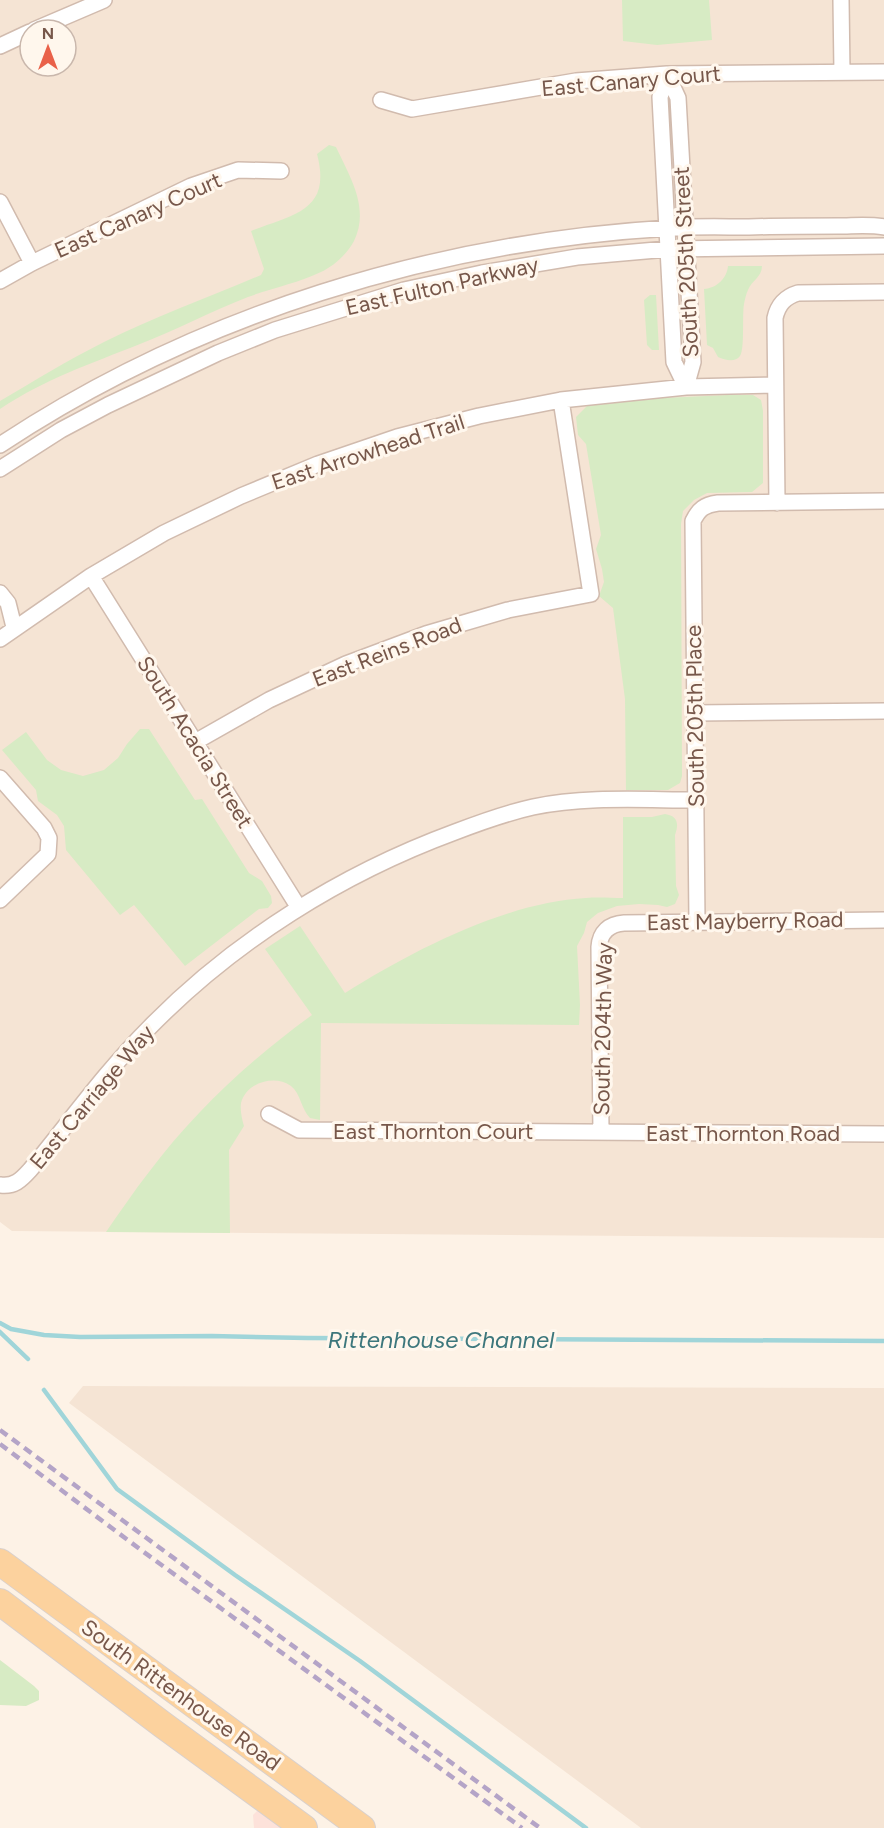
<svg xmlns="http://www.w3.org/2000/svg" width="884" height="1828" viewBox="0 0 884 1828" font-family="Figtree,sans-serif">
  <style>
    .residential { fill: #f5e4d4; fill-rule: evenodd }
    .commercial { fill: #fde2da }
    .green { fill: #d7ebc4 }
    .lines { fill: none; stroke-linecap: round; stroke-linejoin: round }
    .stream { stroke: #a0d5d9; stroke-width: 4.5 }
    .street-casing { stroke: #d1bbae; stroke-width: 18 }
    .primary-casing { stroke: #d9d0cc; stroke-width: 28 }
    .street { stroke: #fff; stroke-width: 15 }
    .primary { stroke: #fcd29e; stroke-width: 26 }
    .rail { stroke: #b4a4c7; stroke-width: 4.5; stroke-dasharray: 9 6; stroke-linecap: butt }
    .labels { text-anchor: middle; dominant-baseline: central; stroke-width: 6; stroke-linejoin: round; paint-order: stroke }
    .street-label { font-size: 22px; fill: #77574a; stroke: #fff7ed }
    .water-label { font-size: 24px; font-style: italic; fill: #3d777c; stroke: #fff7ed }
  </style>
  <rect width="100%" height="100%" fill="#fdf2e6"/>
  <path class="residential" d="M0,0H884V1238L12,1231L0,1222ZM30,30H66V66H30Z
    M83,1386L884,1388V1828H641L69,1403Z"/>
  <path class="commercial" d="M258,1810L281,1828H254L253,1815Z"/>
  <path class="green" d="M622,0H709L712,40L657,45L623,41Z
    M329,145L336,147C350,177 370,208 354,241C347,254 334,266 321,272C298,283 272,288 248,297C212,311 176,330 140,344C90,364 45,379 0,409V401C34,381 68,360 104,342C155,317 209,297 261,275L264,269L263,266L251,231C294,214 332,211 317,154Z
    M728,266H762C762,277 752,280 748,290C746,294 745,299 744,304C742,315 745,349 740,356C735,363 725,360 718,357L713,348L707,345L704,289C717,288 727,278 728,266Z
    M650,295H656L659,350H652L647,345L644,300Z
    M728,395H753L761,400L763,411V483L752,492L707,493L694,500L683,511L681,524L682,776L680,783L668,790H626L625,699L613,608L599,596L604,582L602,569L596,549L601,535L586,444L578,435L576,417L587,406L663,398Z
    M140,729H149L195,800L202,799L249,873L262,881L271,896L272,903L268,908L259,909L185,966L134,905L120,915L66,850L64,826L57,815L38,801L36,790L2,750L26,732L47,760L61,770L83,776L104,770L118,758L127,744Z
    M665,814C678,816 679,824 675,835L676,886L679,895L675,904L667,907L658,905L639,904L617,906L598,913L587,922L584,933L577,946L580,1005L579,1025L321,1023L320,1120L310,1118C301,1109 301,1094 291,1086C274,1074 246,1083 241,1103C240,1111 242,1119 244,1126L229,1150L230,1233L106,1232C120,1212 134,1191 149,1172C195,1111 250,1060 312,1015L265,949L300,926L345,993C412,951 506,902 586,898C598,897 611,898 623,898V817H652Z
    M0,1660L34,1686L39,1691V1700L26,1706L0,1705Z"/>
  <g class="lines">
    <path class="stream" d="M0,1323L11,1329L44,1335L80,1337L212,1336L307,1338L884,1341
      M0,1332L28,1359
      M44,1390L117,1489L235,1575L360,1661L586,1828"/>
    <g class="street-casing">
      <path id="street" d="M841,0L842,72
        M34,30L104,0
        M0,46L30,32
        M667,74L660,97L674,362L686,387
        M667,74L678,98L693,362L686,387
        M381,100L412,109L576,81L667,74L884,72
        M0,202L32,263
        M0,281L32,263L191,186L238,170L281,171
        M0,445C198,314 434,242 670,228C696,226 723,227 749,227C779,226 808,226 838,226C853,226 869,224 884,227
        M0,469L61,430L108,405L218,353L275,330L404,290L482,273L577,257L668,249L884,246
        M777,503L775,318C778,304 785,297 798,293L884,292
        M91,576L299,908
        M0,593L8,603L14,627
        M0,639L91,576L164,533L241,496L318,464L397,437L479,416L561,400L686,387L775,385
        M695,713L884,711
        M195,742L269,700L346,664L426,634L508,610L591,594L561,400
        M0,778L44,828L49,838L48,854L0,900
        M697,922L693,521C699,509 704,505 718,503L884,501
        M269,1114L299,1130L884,1134
        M601,1132L599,947C600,932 609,924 624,923L884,920
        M0,1185C14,1187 21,1180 30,1170C69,1123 105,1072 149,1028C234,941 341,874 455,832C481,822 506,813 533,807C586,796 642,800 696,800"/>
    </g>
    <g class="primary-casing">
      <path id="primary" d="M0,1562L362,1828
        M0,1602L163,1725L304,1828"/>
    </g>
    <use href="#street" class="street"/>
    <use href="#primary" class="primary"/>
    <path class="rail" d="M0,1430L540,1828
      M0,1444L141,1550L522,1828"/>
  </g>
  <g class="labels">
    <g class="street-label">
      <text transform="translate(631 81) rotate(-5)">East Canary Court</text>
      <text transform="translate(138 215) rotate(-24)">East Canary Court</text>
      <text transform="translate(686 262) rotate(-93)">South 205th Street</text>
      <text transform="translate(442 286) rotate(-13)">East Fulton Parkway</text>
      <text transform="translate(368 452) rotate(-18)">East Arrowhead Trail</text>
      <text transform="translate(387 652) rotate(-21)">East Reins Road</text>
      <text transform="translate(695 716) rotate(-91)">South 205th Place</text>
      <text transform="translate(195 742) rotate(58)">South Acacia Street</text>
      <text transform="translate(745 921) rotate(-1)">East Mayberry Road</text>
      <text transform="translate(603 1029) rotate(-89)">South 204th Way</text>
      <text transform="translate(92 1097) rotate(-50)">East Carriage Way</text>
      <text x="433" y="1131">East Thornton Court</text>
      <text x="743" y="1133">East Thornton Road</text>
      <text transform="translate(181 1695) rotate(36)">South Rittenhouse Road</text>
    </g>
    <g class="water-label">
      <text x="441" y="1339">Rittenhouse Channel</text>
    </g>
  </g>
  <g transform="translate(48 48)"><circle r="28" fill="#fff7ed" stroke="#c9b7ac" stroke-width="1.5"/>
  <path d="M0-4.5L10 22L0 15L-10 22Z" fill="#e96149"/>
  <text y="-9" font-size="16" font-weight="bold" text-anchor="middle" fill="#77574a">N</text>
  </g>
</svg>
